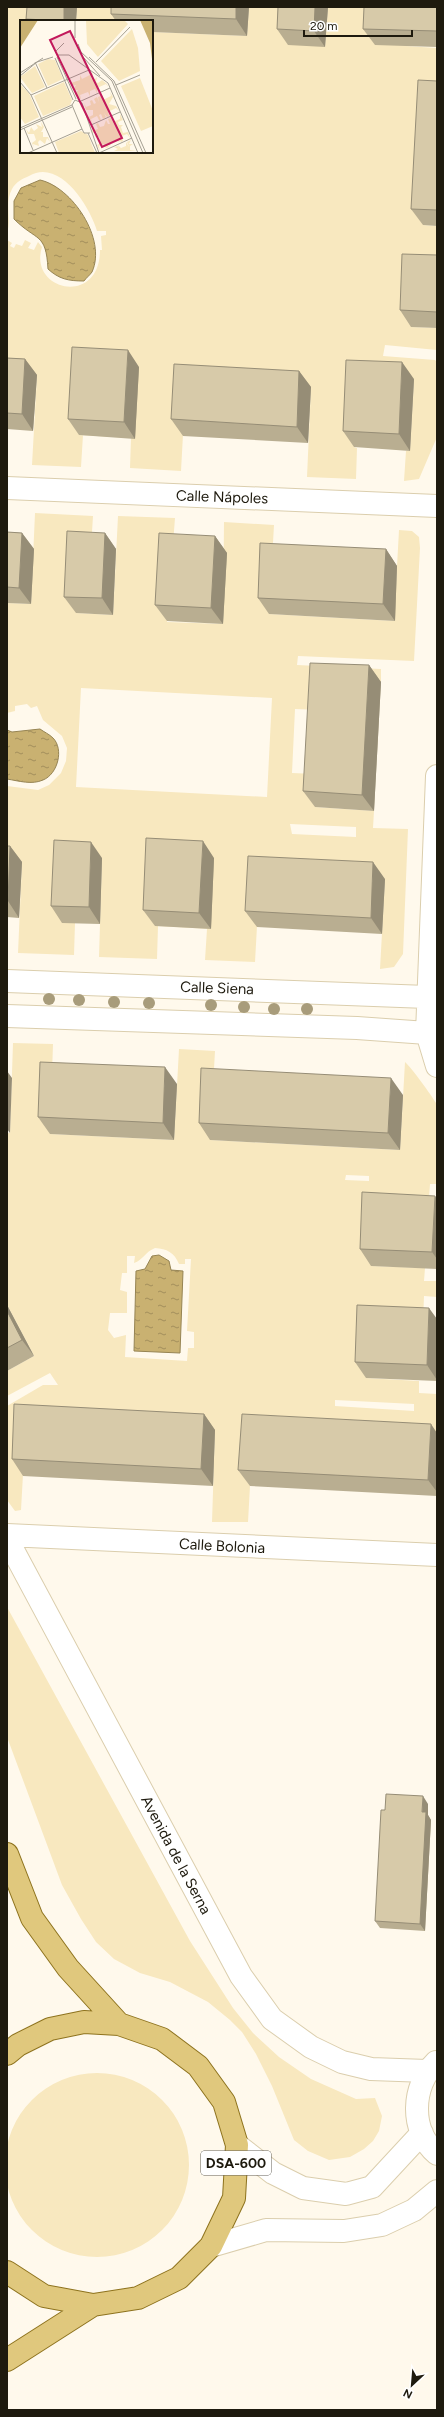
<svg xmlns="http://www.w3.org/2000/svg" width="444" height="2417" viewBox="0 0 444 2417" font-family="Figtree,sans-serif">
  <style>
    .green { fill: #f8e8bf; fill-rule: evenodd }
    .water { fill: url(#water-ripples); stroke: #968453 }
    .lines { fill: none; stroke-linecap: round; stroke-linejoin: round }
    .street-casing { stroke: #dbcead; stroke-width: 24 }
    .primary-casing { stroke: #8e731e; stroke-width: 24 }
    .street { stroke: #fff; stroke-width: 22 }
    .primary { stroke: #e0c87d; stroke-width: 22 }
    .tree { fill: #a89c7b }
    .wall { fill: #b9ae91 }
    .shaded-wall { fill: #968d76 }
    .building { fill: #d7caa9; stroke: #968d76 }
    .labels { text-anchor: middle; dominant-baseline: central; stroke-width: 3; stroke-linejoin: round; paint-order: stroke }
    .shield { fill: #fff; stroke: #625f56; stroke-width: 1 }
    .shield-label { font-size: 14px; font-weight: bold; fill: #1e1a0e }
    .street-label { font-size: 15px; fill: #1e1a0e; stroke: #fff }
    .inset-road { fill: none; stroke: #a5a093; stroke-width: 1 }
    .view { fill: #c2185b; fill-opacity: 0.15; stroke: #c2185b; stroke-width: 2 }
    .inset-edge { fill: none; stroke: #1e1a0e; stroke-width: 2 }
  </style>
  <defs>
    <pattern id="water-ripples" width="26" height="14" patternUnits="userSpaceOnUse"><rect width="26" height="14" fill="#c9b171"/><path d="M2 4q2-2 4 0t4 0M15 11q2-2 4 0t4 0" fill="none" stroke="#a38f5b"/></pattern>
  </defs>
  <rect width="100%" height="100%" fill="#fff9ec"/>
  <path class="green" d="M7,7H39V21H21V152H152V32L247,36L249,7H290L325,47L328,7H376L406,46L437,48V97L423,225L437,226V271L411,327L437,328V350L385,345L383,356L435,360L437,362V437L419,479L404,481L406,451L410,450L414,379L354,447L357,448L356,479L307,477L311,387L186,380L181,471L130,468L131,438L79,435H83L81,467L32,465L37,375L7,374V240L12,243L10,246L14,248L16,244L22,246L25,240L31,243L28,248L34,250L38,242L42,247C28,291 100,307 100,250H102L101,236L106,235V231H97C90,207 60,158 29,176C22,179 16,182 12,189C4,204 12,218 7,233Z
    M77,7H123V21H76Z
    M35,513L93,516L91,548L76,613L113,615L118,516L175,518L167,622L223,624L224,522L274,525L269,614L394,621L399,530L412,531L419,537L420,548L414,661L298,656L297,665L381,669V682L320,710L295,709L292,773L316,774L315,807L374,811L373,828L408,829L403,954L394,967L380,969L385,879L260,872L255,962L205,960L207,929H211L158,926L157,959L99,957L102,858L62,922L75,923L74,955L18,953L22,862L7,861V786L38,790L49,785L61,773L66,761L67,748L62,736L43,720L37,706L31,708L27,704L15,706V711L7,713V603L31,604ZM81,688L272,698L267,797L76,787ZM290,824L356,827V837L292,834Z
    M13,1043L53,1044L50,1134L174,1140L179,1049L215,1051L210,1140L400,1150L405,1062C411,1067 432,1096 436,1103C439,1109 437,1173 437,1184H430L428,1212L372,1266L425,1268L424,1281H437V1297L424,1296L423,1323L366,1378L419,1381V1393L437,1394V1440L250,1486L248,1522H212L215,1430L26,1421L21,1510L15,1511L7,1500V1406L43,1385H58L50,1373L7,1396V1371L34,1356L7,1305V1133H10ZM346,1175L369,1176V1181L345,1180ZM155,1248C167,1249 174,1252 179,1264H185V1259H191L187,1331L194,1332V1348H188L187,1361L125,1357L126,1335L114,1338L108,1330L110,1313H127V1292L120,1290L122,1273H127V1256H135L134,1263C143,1260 145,1252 155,1248ZM335,1400L414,1404V1411L335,1406Z
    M7,1607L190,1941L233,2008L253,2033L279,2057L311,2079L356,2099L375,2098L382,2116L379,2131L373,2141L364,2149L350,2157L329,2160L308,2151L294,2140L272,2086L256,2054L242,2032L230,2020L208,2002L170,1982L140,1973L114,1959L96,1942L81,1919L62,1885L7,1737Z
    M5 2165a92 92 0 1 1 184 0a92 92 0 1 1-184 0Z"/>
  <path class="water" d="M40,180C72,187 107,239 92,272C90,275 86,278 84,281C68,281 59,279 48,269C46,232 37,242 14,219V201L21,188Z
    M40,729C44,732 49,734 53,738C64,749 58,774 43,780C32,785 19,781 7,779V730L12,732Z
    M159,1255L169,1261L171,1270L183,1271L180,1353L134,1351L136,1271L145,1269L152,1256Z"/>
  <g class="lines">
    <g class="street-casing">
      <path id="street" d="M7,488L437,506
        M437,776L427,1033L437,1066
        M7,981L427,997
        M7,1016L357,1028L427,1033
        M7,1535L437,1555
        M7,1539L241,1976L272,2019L311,2047L342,2062L371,2069L427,2071
        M436,2062C412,2086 409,2130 437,2154
        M237,2145L273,2173L303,2188L346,2194L372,2187L422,2133
        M211,2246L266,2230L344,2231L382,2225L414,2210L437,2191"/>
    </g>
    <g class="primary-casing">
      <path id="primary" d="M7,1854L32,1918L68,1968L119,2024
        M7,2054L18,2045L50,2029L84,2022L119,2024L162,2039L198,2066L224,2102L237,2145L234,2198L211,2246L179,2278L138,2298L93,2305L44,2296L7,2272
        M7,2360L93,2305"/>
    </g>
    <use href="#street" class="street"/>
    <use href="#primary" class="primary"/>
  </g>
  <g class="tree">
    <circle cx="49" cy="999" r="6"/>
    <circle cx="79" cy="1000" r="6"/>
    <circle cx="114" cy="1002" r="6"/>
    <circle cx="149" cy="1003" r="6"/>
    <circle cx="211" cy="1005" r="6"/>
    <circle cx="244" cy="1007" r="6"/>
    <circle cx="274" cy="1009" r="6"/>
    <circle cx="307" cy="1009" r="6"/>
  </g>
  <path class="wall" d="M27,7H77L76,21H28L26,19Z
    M111,7H249L247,36L152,32V21H116L111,14Z
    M278,7H328L325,47L288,45L277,29Z
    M437,7V47L375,45L363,29Z
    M437,81V226L423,225L411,209Z
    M437,255V328L411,327L400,310Z
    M7,358L25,359L37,375L33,431L7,429Z
    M139,367L135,439L79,435L68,419Z
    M299,371L311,387L308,443L183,436L171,419Z
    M414,379L410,451L354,447L343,431Z
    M7,532L22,533L34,549L31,604L7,603Z
    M105,533L116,549L113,615L76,613L64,597Z
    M215,536L227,553L223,624L167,621L155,605Z
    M386,549L397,566L395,621L269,614L258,598Z
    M369,665L381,682L374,811L315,807L303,791Z
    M7,846H10L22,862L19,918L7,917Z
    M102,858L100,924L62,923L51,906Z
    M214,858L211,929L155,926L143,910Z
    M385,879L382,934L257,927L245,911Z
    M177,1084L174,1140L50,1134L38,1117Z
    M403,1095L400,1150L210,1140L199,1123Z
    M437,1199V1269L371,1266L360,1249Z
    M7,1305L34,1356L7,1371Z
    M437,1319V1381L366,1378L355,1362Z
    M204,1414L215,1430L213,1486L23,1476L12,1459Z
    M437,1433V1496L250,1486L238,1470Z
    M428,1804V1815L431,1820L425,1931L380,1928L375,1921L385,1810Z"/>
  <path class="shaded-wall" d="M64,7H77L76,21H64Z
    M236,7H249L247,36L236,19Z
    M315,7H328L325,47L314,31Z
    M128,350L139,367L135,439L124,422Z
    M25,359L37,375L33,431L22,414Z
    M402,362L414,379L410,451L399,434Z
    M299,371L311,387L308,443L297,427Z
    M22,533L34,549L31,604L19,588Z
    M105,533L116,549L113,615L102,598Z
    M215,536L227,553L223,624L211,608Z
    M386,549L397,566L395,621L383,604Z
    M369,665L381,682L374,811L362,795Z
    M203,841L214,858L211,929L199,913Z
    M91,842L102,858L100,924L89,907Z
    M10,846L22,862L19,918L8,901Z
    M373,862L385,879L382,934L371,918Z
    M165,1067L177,1084L174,1140L163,1123Z
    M7,1071L12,1078L10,1133L7,1129Z
    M391,1078L403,1095L400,1150L388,1133Z
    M435,1196L437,1199V1259L432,1252Z
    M7,1305L34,1356L22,1340L7,1311Z
    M429,1308L437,1319V1380L427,1365Z
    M204,1414L215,1430L213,1486L201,1469Z
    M431,1424L437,1433V1492L428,1480Z
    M423,1796L428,1804V1815L431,1820L425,1931L420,1924Z"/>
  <path class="building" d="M27,7H64V21L26,19Z
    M111,7H236V19L111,14Z
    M278,7H315L314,31L277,29Z
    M364,7H437V31L363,29Z
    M418,80L437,81V210L411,209Z
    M402,254L437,255V312L400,310Z
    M72,347L128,350L124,422L68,419Z
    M7,358L25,359L22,414L7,413Z
    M346,360L402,362L399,434L343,431Z
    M174,364L299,371L297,427L171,419Z
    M67,531L105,533L102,598L64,597Z
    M7,532L22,533L19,588L7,587Z
    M159,533L215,536L211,608L155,605Z
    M260,543L386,549L383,604L258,598Z
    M310,663L369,665L362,795L303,791Z
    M146,838L203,841L199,913L143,910Z
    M54,840L91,842L89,907L51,906Z
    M7,846H10L8,901H7Z
    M248,856L373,862L371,918L245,911Z
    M40,1062L165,1067L163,1123L38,1117Z
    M201,1068L391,1078L388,1133L199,1123Z
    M362,1192L435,1196L432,1252L360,1249Z
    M357,1305L429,1308L427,1365L355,1362Z
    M7,1311L22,1340L7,1348Z
    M14,1404L204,1414L201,1469L12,1459Z
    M242,1414L431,1424L428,1480L238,1470Z
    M386,1794L423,1796L422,1812H426L420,1924L375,1921L381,1810H385Z"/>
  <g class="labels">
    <rect class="shield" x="201" y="2151" width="70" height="24" rx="3"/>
    <g class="shield-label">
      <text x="236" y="2163">DSA-600</text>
    </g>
    <g class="street-label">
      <text transform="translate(222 497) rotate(2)">Calle Nápoles</text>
      <text transform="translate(217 988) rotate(2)">Calle Siena</text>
      <text transform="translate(222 1546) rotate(3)">Calle Bolonia</text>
      <text transform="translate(176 1855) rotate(62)">Avenida de la Serna</text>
    </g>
  </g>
  <g transform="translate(20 20)">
    <rect width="133" height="133" fill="#fff9ec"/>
    <path d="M66,0H104L108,4L78,37L67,24ZM112,9L118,28L120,51L99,61L81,41ZM28,39L35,40L43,59L28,66L18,44ZM15,46L25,67L12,73L0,57ZM69,51L73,54L71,58L74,60L77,57L76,62L78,63L82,60L87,64L88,67L86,64L77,68V73L75,69L70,71V76L68,72L60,75L61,79L55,75L58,70H53L56,65L51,66L49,60L51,63L60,60V55L62,59L70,55ZM120,58L133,91V106L121,111L101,66ZM44,62L52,80L50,85L23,96L14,76ZM0,64L9,73L19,97L5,104L0,97ZM90,72L93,77L89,84L96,86L99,91L96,88L88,92L89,96L87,97L84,93L86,97L83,99L81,94L79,95L81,100H79L77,96L71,99L72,103L69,97L73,95V90H66L64,83L66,87L71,85L70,81L72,80L74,84L76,83L74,79L77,77L79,82L78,77L81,76L83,80L91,76ZM100,94L103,100L98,102L99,105H103L101,107L103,113L108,112L110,118L107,114L102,116L103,121L101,122L98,118L100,122L95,120L91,122L90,126L87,123L89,127L86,128L84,124L79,126L80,131L77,125L81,123L79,117H75L77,112L72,113L73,106L75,110L78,109L76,104L78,103L80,107L84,106L86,100L88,104H90L88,99L91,98L93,102L100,99ZM21,102L24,107L21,112H23V117H28L30,122L27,118L25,124L20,120L18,122L19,126L13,124L14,128L12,123L16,120L14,114H8L6,109L9,113L11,107L14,111L18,108L16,104L22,107ZM61,111L68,115L75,133H39L35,122ZM111,120L109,124H113L110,126V130L117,131H94L98,129L94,127L98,126L100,131L98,125L101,128L106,126V122L109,127L107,122Z" fill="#f8e8bf"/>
    <path d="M0,0H18L0,28ZM120,0H133V47L130,23Z" fill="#c9b171"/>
    <path class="inset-road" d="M55,0V18M58,24L61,32L92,61L123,133M35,32L44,23M38,35H49L88,63L118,133M37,37L56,79M69,37L94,61L126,133M35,38L53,80M64,38L80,56M15,42L27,68M76,42L110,7M0,53L23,38M0,56L17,42L33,37M0,62L11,75L37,133M96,65L120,55M11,75L69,50M61,81L90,68M71,105L100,92M0,108L52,85M4,108L13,130M0,110L52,87M68,113L77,133M70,113H64L62,109L52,85L55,80L62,83L79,133M8,133L62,109M79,133L112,118"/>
    <path class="view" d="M50,11L102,118L82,127L30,20Z"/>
    <rect width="133" height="133" class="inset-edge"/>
  </g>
  <rect width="444" height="2417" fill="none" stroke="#1e1a0e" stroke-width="16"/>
  <g transform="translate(412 2385) rotate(206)" stroke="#ffffff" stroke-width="3" paint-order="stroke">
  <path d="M0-3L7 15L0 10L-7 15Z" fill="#1e1a0e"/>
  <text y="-6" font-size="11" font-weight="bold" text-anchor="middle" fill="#1e1a0e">N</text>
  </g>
  <path d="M304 30v6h108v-6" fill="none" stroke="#1e1a0e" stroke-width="2"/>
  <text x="310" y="30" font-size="12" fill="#1e1a0e" stroke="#ffffff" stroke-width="3" paint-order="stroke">20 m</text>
</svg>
